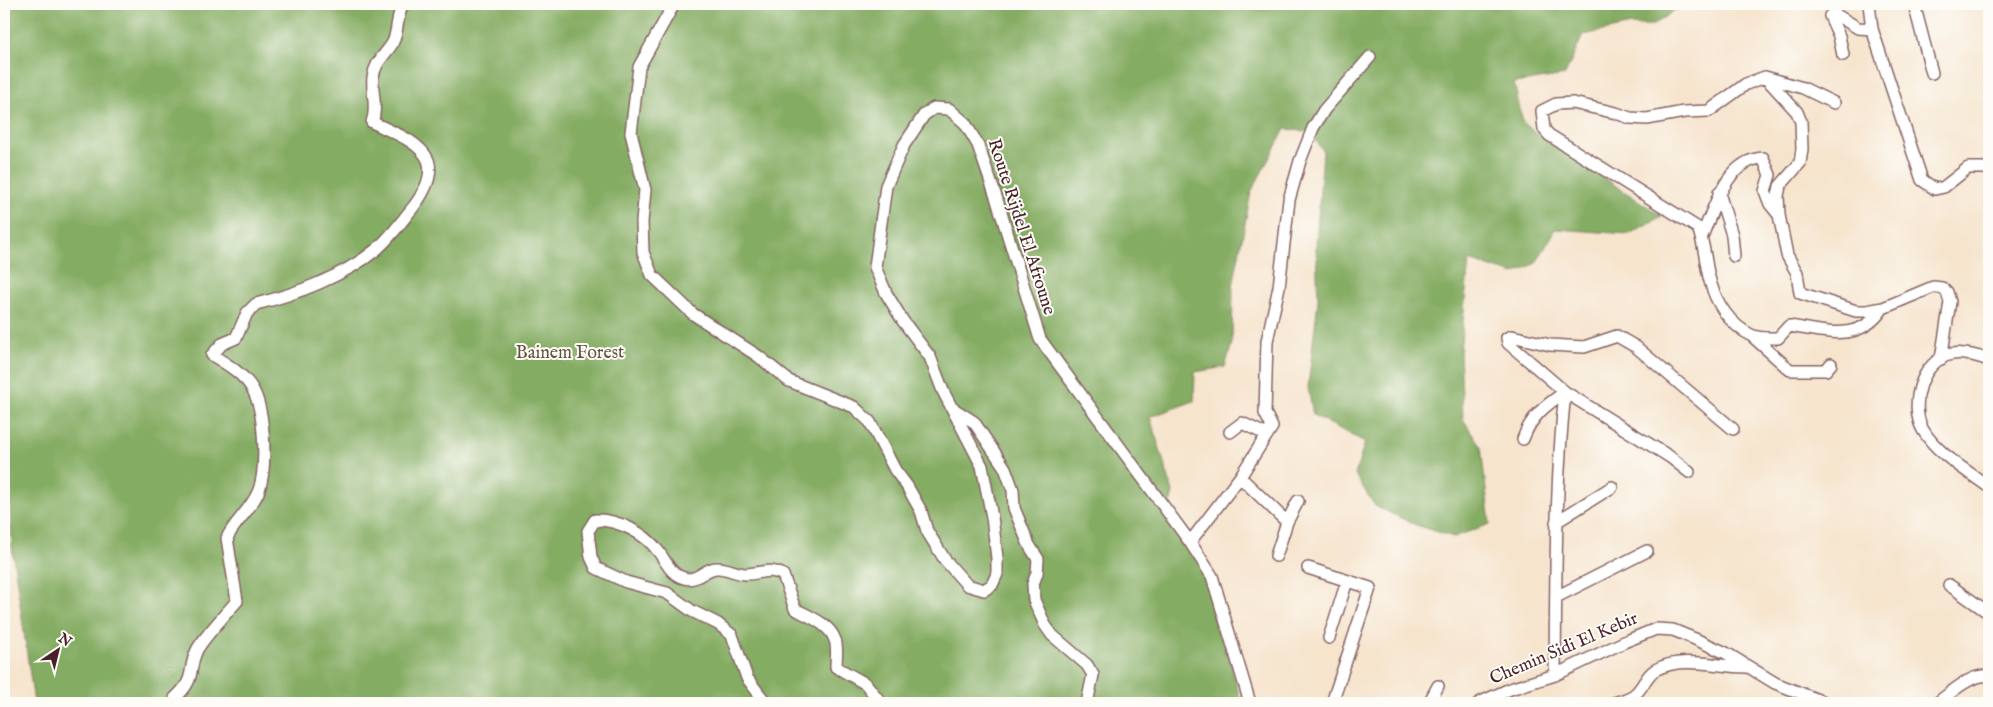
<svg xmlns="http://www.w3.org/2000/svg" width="1993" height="707" viewBox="0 0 1993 707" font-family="'IM FELL English',serif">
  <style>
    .forest { fill: #84ac62; stroke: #676646 }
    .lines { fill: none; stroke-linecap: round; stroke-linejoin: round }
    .minor-casing { stroke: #866464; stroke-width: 14 }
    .minor { stroke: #fff; stroke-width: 11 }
    .labels { text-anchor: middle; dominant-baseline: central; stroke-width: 4; stroke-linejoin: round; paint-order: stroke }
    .street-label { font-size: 18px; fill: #4a1f2b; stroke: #fdfcf7 }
    .park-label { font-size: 18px; fill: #655140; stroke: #fdfcf7 }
  </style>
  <rect width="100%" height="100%" fill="#fdfcf7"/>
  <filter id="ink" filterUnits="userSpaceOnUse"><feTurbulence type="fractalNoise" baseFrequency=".02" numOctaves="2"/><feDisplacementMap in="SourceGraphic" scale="10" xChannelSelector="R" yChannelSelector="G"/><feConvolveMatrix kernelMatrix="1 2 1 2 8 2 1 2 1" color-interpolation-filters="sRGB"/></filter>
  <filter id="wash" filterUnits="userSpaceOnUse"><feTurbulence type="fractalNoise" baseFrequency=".0096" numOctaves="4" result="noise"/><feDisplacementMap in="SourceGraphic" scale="20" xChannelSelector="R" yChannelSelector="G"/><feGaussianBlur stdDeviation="1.12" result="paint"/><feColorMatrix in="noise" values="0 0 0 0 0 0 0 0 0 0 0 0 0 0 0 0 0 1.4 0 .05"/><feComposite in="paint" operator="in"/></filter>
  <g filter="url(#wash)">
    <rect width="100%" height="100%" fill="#f6e4cd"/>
    <path class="forest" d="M4,4H1728L1679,8L1653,25H1631L1583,35L1565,75L1514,83L1523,122L1538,135L1662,216L1629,234L1556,229L1536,263L1514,274L1469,260L1460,352L1463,419L1481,447L1490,524L1454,537L1416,525L1375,506L1355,475L1365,442L1313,415L1308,387L1318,300L1316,246L1323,151L1310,132L1285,129L1251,192L1233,286L1232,343L1225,367L1195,372L1194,401L1150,417L1173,492L1167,520L1208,576L1241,703H34L12,548L7,429L4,419Z"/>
  </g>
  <g filter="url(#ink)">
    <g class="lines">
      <g class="minor-casing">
        <path id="minor" d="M674,4L639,67L631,133L645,190L642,222L643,252L652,275L693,314L758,356L789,381L854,407L870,422L895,470L907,486L921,511L927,531L945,560L967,585L984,590L992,585L997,574V558L992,517L982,466L943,391L930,357L903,321L886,293L875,267L886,186L904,145L924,115L934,108L949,109L965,123L978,145L997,200L1040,339L1190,542
          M1869,4L1872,29
          M1914,4L1932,73
          M1843,55L1839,36L1830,16L1833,13L1858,28L1872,29L1922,180L1935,189L1944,187L1968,168H1989
          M1765,77L1803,88L1834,103
          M1719,193L1732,235L1734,256
          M1702,236C1714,209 1726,160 1763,158L1770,175L1765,191L1770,204L1779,215
          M1883,308C1859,344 1825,331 1789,326L1778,338C1770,338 1759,339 1751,335C1730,325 1716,303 1710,281C1705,263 1705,245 1698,228L1549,135L1544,129L1542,111L1556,104L1573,103L1616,113L1630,118L1647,119L1684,112L1709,111L1746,84L1765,77L1797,112L1801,122L1802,149L1800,163L1780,186L1778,196L1779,215L1787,255L1797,273L1800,293L1856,311H1867L1883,308L1933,287L1942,288L1947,292L1950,302L1941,359
          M1752,336L1790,370H1826L1831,364
          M1989,360C1978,356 1964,352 1952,354C1921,360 1909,406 1923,430C1937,454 1968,471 1989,487
          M952,408L974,422L1005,468L1013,490L1014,508L1029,545L1038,559L1037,573L1033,584L1034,600L1045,625L1052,635L1087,665L1093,675L1087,703
          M1230,432L1242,423L1267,435
          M1523,439C1531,416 1546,405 1565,392
          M1689,472L1670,457L1565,392L1508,343L1507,338L1512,336L1550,345L1584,347L1617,336L1636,347L1733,429
          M1240,477L1287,522
          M1556,522L1612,487
          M1276,556L1287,522L1298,501
          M1308,568L1370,588L1332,703
          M1949,585L1989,613
          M1556,597L1647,551
          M1329,638L1347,581
          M1555,675C1556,580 1555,486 1565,392
          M180,703L175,698C197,678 187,671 197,650C202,640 228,611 237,601L227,538C235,521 252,509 259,490C267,467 265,412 253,390C245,375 227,364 212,355L222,344L236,338L247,313L256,304C297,294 344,276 377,249C391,237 402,221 414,206C423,194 434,176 428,160C419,140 389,131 372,122C378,107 371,92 373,77C375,62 385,55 392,44C399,31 396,16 403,4
          M766,703L747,678L732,635L718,624L692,611L667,593L626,582L596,568L591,557L588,531L595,520C617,519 645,533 658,551C666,561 671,575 684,578C697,582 704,569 716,568C726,567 736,574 746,574C760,574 770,567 783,575L795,609C808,616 830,624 835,640C838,648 836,659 836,667L866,684L881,703
          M1250,703L1212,576L1190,542L1240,477L1272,427L1265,413L1267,341L1279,287L1289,200L1300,161L1313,128L1324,110L1370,57
          M1429,703L1438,686
          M1479,703L1510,689L1555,675L1624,642L1656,629L1673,630L1695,639L1726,653L1775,683L1826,703
          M1614,703C1620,701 1630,699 1635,694C1643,688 1646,675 1655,670C1682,655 1717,667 1746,667
          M1937,703C1951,693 1971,673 1989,676"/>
      </g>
      <use href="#minor" class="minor"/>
    </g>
  </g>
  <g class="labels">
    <g class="street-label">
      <text transform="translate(1021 227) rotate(72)">Route Rijdel El Afroune</text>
      <text transform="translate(1564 649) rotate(-23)">Chemin Sidi El Kebir</text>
    </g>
    <g class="park-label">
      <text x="570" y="353">Bainem Forest</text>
    </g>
  </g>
  <rect width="1993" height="707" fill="none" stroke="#fdfcf7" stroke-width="20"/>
  <g transform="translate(58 650) rotate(35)" stroke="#fdfcf7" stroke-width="4" paint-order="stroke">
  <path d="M0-4L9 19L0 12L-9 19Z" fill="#4a1f2b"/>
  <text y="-8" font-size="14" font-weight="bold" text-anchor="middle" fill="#4a1f2b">N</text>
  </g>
</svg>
